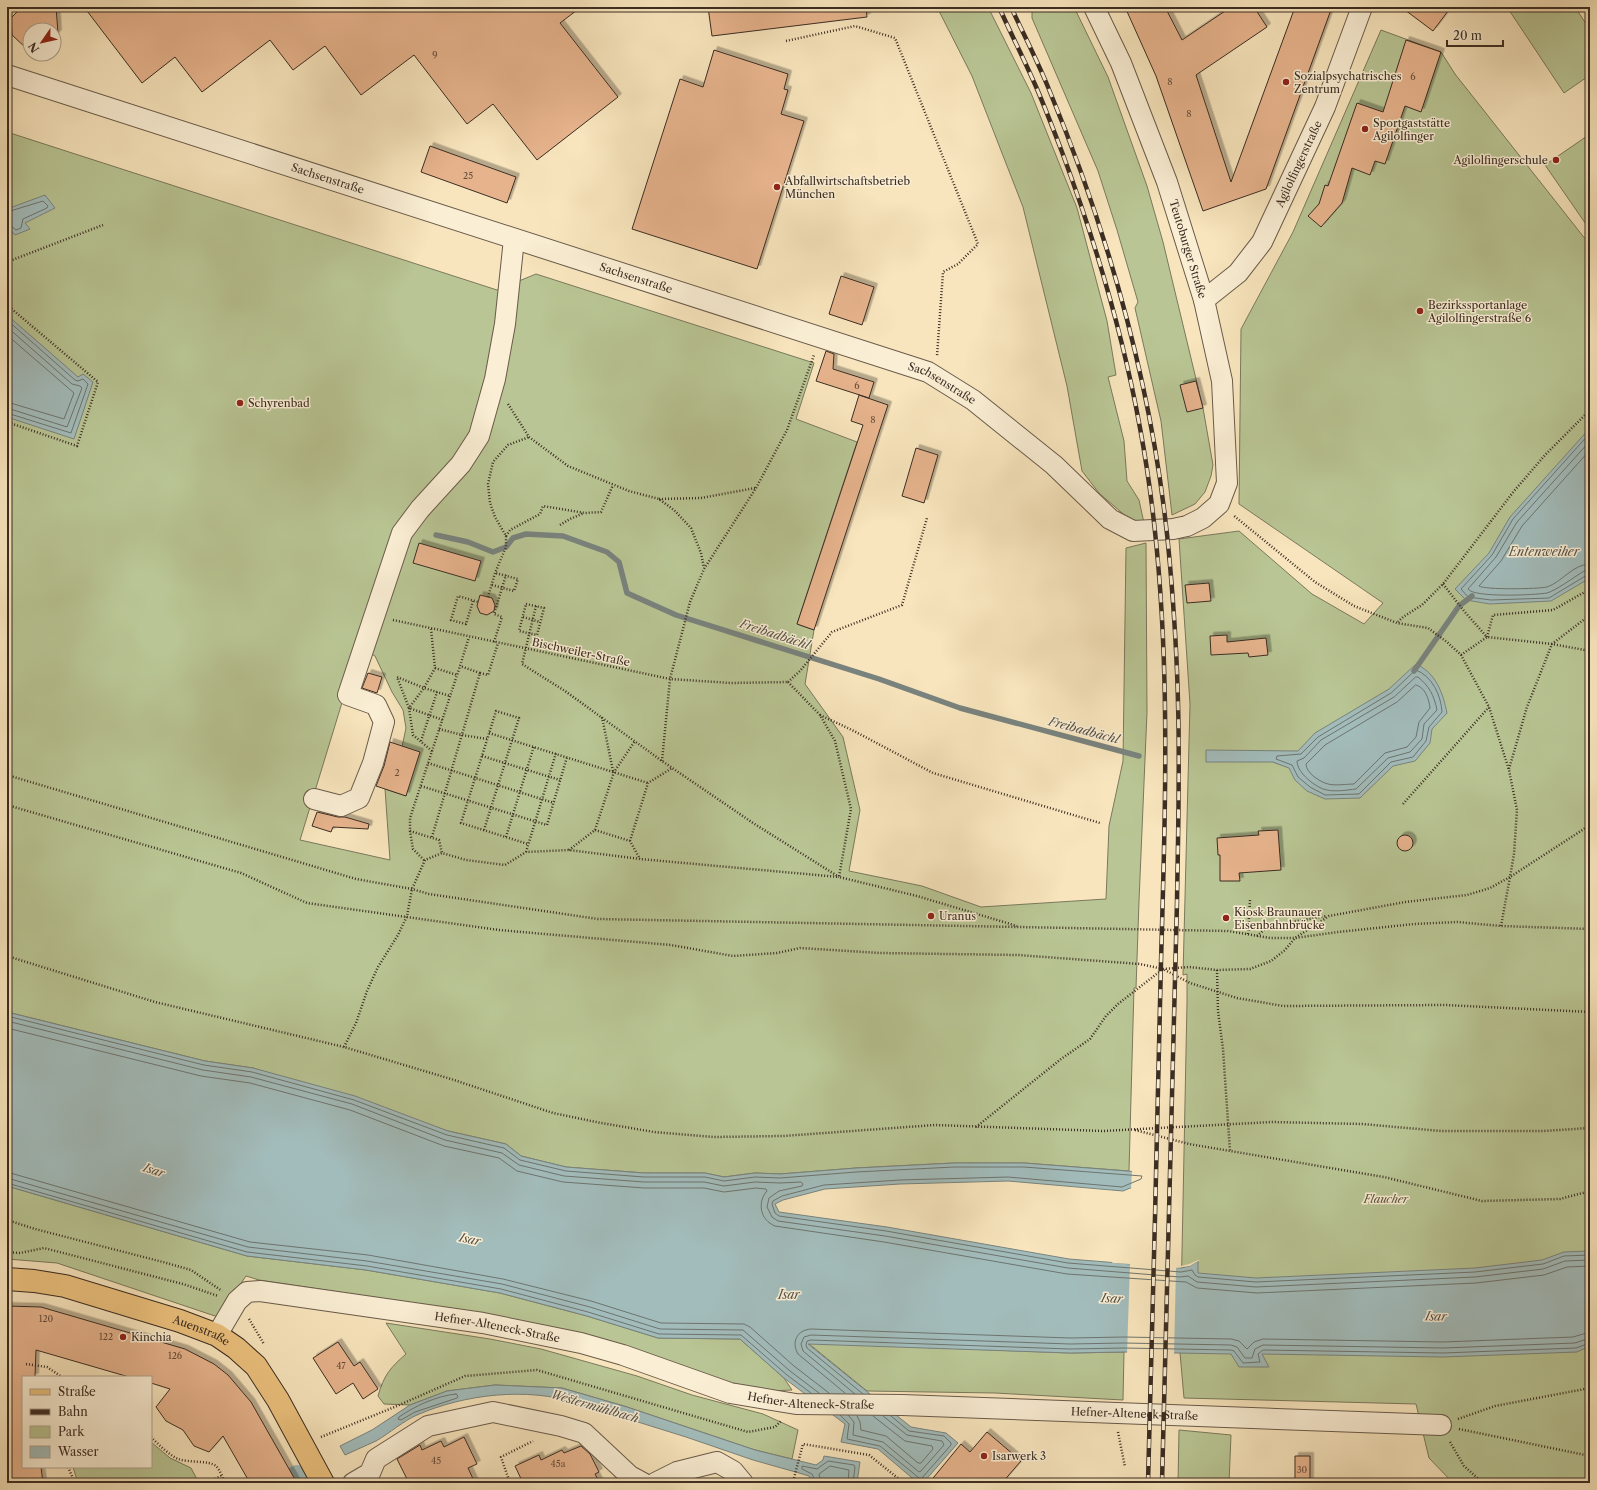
<svg xmlns="http://www.w3.org/2000/svg" width="1597" height="1490" viewBox="0 0 1597 1490" font-family="'Libre Caslon Text',serif">
  <style>
    .green { fill: #b9c594; stroke: #7a795c; fill-rule: evenodd }
    .water { fill: #a2bcbb; stroke: #79837e }
    .pier { fill: #f8e5bd }
    .lines { fill: none; stroke-linecap: round; stroke-linejoin: round }
    .shore { stroke: #6e746f; stroke-width: 1 }
    .stream { stroke: #79837e; stroke-width: 5.5 }
    .canal { stroke: #a2bcbb; stroke-width: 20 }
    .building { fill: #e6b38c; stroke: #3b2d23; filter: url(#shadow) }
    .minor-casing { stroke: #6a5b4a; stroke-width: 22 }
    .major-casing { stroke: #3b2d23; stroke-width: 24 }
    .path { stroke: #3b2d23; stroke-width: 2.5; stroke-dasharray: 1 2; stroke-linecap: butt }
    .minor { stroke: #faeed4; stroke-width: 20 }
    .major { stroke: #ecc27e; stroke-width: 22 }
    .rail-casing { stroke: #3b2d23; stroke-width: 4.5 }
    .rail { stroke: #faeed4; stroke-width: 3; stroke-dasharray: 9; stroke-linecap: butt }
    .poi-dot { fill: #8f2418; stroke: #faeed4; stroke-width: 1.5 }
    .labels { text-anchor: middle; dominant-baseline: central; stroke-width: 3; stroke-linejoin: round; paint-order: stroke }
    .number-label { font-size: 9px; fill: #664e3d }
    .poi-label { font-size: 11px; fill: #3b2d23; stroke: #faeed4; text-anchor: start }
    .street-label { font-size: 11px; fill: #3b2d23; stroke: #faeed4 }
    .park-label { font-size: 11px; font-style: italic; fill: #5a533f; stroke: #faeed4 }
    .water-label { font-size: 12px; font-style: italic; fill: #555149; stroke: #faeed4 }
  </style>
  <defs>
    <filter id="shadow"><feDropShadow dx="3.5" dy="-3.5" stdDeviation="0" flood-color="#0004"/></filter>
  </defs>
  <rect width="100%" height="100%" fill="#f8e5bd"/>
  <filter id="stains"><feTurbulence type="fractalNoise" baseFrequency=".005" numOctaves="4"/><feColorMatrix values="0 0 0 0 .2 0 0 0 0 .09 0 0 0 0 .02 0 0 0 .5 -.17"/></filter>
  <radialGradient id="worn" r=".72"><stop offset=".6" stop-color="#630" stop-opacity="0"/><stop offset="1" stop-color="#630" stop-opacity=".3"/></radialGradient>
  <path class="green" d="M937,7H988L1031,93L1077,208L1107,321L1116,375L1108,377L1124,441L1127,481L1139,500L1144,523L1129,519L1099,493L1082,471L1067,386L1023,207L972,76Z
    M1030,7H1074L1108,77L1147,186L1163,242L1203,408L1213,465L1211,476L1205,492L1195,504L1172,515L1161,421L1135,308L1138,302L1117,230L1098,171L1032,18V11Z
    M1507,7H1575L1590,30V75L1564,93Z
    M1381,30L1441,52L1455,74L1590,245V1483H1453L1429,1458L1416,1404L1184,1398L1180,1353L1187,1003V974L1183,975L1190,704L1179,539L1239,531L1312,594L1364,624L1383,603L1239,504L1241,329L1293,232ZM1273,752H1287V767L1273,762Z
    M7,132L497,290L536,274L814,363L796,419L857,442L797,624L814,630L805,684L843,737L860,810L849,871L922,886L981,907L1106,899L1109,826L1123,761L1126,548L1146,543L1147,712L1139,901L1136,988H1134L1129,1171L1024,1163H954L856,1168L780,1174L755,1173L724,1177L705,1173H644L566,1167L521,1156L506,1144L448,1131L253,1068L205,1061L7,1012ZM359,647L375,656L392,692L403,710L406,728L402,747L406,796L385,789L390,860L300,840Z
    M1590,134V230L1545,165Z
    M7,1186L247,1256L366,1270L500,1293L587,1316L658,1338L740,1339L784,1378L792,1390L770,1391L754,1389L465,1311L259,1280L246,1276L218,1317L57,1263L7,1259Z
    M386,1323L490,1339L541,1349L637,1376L692,1395L763,1414L798,1430L792,1459L755,1450L627,1407L562,1388L495,1385L447,1391L410,1405L384,1404L378,1396C384,1375 390,1368 406,1354Z
    M808,1343L1070,1353L1124,1352L1123,1400L995,1393L867,1391Z
    M1179,1430L1231,1435L1229,1483H1178Z
    M151,1442L170,1458L191,1468L199,1483H78L73,1467H151Z"/>
  <path class="water" d="M45,195L55,208L25,223L30,229L15,235L7,227V209Z
    M7,315L78,377L83,374L93,382L74,439L7,417Z
    M1590,428V578L1551,601L1490,604L1466,600L1455,589L1489,553L1510,517Z
    M1416,664C1436,673 1443,693 1447,713L1432,729L1430,743L1415,761L1393,766L1360,798L1325,799L1307,791L1295,780L1289,768L1273,762H1206V750L1298,751L1315,733L1389,689Z
    M7,1012L205,1061L253,1068L355,1096L448,1131L506,1144L521,1156L566,1167L644,1173H705L724,1177L755,1173L780,1174L856,1168L954,1163H1024L1165,1174L1123,1191L1008,1181L900,1184L825,1189L783,1200L775,1204L779,1212L887,1227L1069,1259L1181,1268L1190,1266L1198,1261V1273L1256,1278L1475,1268L1542,1260L1564,1252L1590,1251V1346L1577,1352L1443,1357L1262,1354L1269,1367H1239L1231,1354L1124,1352L1070,1353L808,1344L911,1427L946,1433L958,1443L923,1483H918L878,1449L841,1442L845,1424L784,1378L740,1339L658,1338L587,1316L500,1293L366,1270L247,1256L7,1186Z
    M495,1385L562,1388L627,1407L755,1450L816,1465L823,1460L824,1456L860,1462L857,1483H813L809,1476L799,1473L753,1460L686,1437L577,1403C527,1387 465,1394 417,1415C403,1421 390,1433 376,1441C366,1446 355,1450 345,1455L340,1446L372,1430L410,1405L447,1391Z"/>
  <path class="pier" d="M1132,1169L1166,1172L1167,1174L1131,1190Z
    M1109,1260L1181,1266L1189,1264L1198,1260H1200L1190,1266L1176,1268L1174,1355L1127,1354L1130,1264L1113,1263Z"/>
  <g class="lines">
    <path class="shore" d="M7,212L43,201L48,206L47,208L23,219L21,228L16,230L10,225H7
      M7,320L75,380L78,381L83,379L88,384L71,433L7,413
      M7,327L72,384L80,386L82,388L67,427L7,408
      M7,335L74,393L64,419L7,402
      M1590,433L1513,519L1492,555L1461,589L1468,597L1491,600L1549,598L1587,575H1590
      M1590,441L1517,522L1496,557L1468,589C1474,598 1535,595 1547,593C1555,591 1576,576 1584,571L1590,570
      M1590,450L1522,526L1501,561L1479,586C1485,590 1538,589 1547,587C1562,582 1573,564 1590,564
      M1416,670C1432,676 1441,695 1442,712L1429,727L1426,741L1413,757L1391,762L1359,794L1325,795L1310,787L1298,777L1292,765L1276,759L1277,756L1301,754L1318,737L1391,693Z
      M1416,677H1418C1429,686 1434,695 1437,710L1424,724L1422,739L1410,752L1388,758L1356,789C1347,790 1336,792 1327,790C1316,788 1297,773 1297,761L1304,758L1321,740L1394,697Z
      M1416,685C1425,687 1429,699 1430,708L1419,722L1416,737L1407,747L1385,753L1354,784C1346,784 1336,786 1328,784C1320,782 1306,773 1306,764L1325,745L1397,702Z
      M7,1016L204,1065L252,1072L354,1100L447,1135L504,1148L520,1160L566,1171L644,1177H705L724,1181L755,1177L780,1178L856,1172L954,1167H1024L1142,1176L1141,1179L1122,1187L1008,1177L900,1180L824,1185L782,1196L773,1201L772,1204L775,1213L779,1216L886,1231L1068,1263L1181,1272L1192,1270L1195,1275L1198,1277L1256,1282L1475,1272L1543,1264L1564,1256L1590,1255
      M7,1021L203,1070L251,1077L352,1104L445,1140L502,1153L519,1165L564,1176L644,1182H704L724,1186L755,1182L780,1183L801,1182L803,1184L802,1186L779,1191L769,1198L767,1207L772,1217L778,1221L885,1236L1068,1268L1180,1277L1188,1276L1197,1282L1256,1287L1475,1277L1543,1269L1565,1261L1590,1260
      M7,1028L201,1076L250,1083L350,1110L444,1146L499,1158L517,1171L563,1182L644,1188H704L724,1192L756,1188L766,1189L767,1191C757,1202 760,1220 775,1226L884,1242L1067,1274L1186,1282L1197,1288L1257,1293L1476,1283L1544,1275L1567,1267L1590,1266
      M7,1172L250,1242L368,1255L503,1279L591,1301L661,1323L744,1324L750,1327L794,1366L829,1393
      M7,1178L248,1247L367,1261L502,1284L590,1307L660,1329L743,1330L790,1371L819,1393
      M7,1183L247,1252L367,1266L501,1289L588,1312L659,1334L741,1335L787,1375L811,1393
      M845,1393L798,1354C791,1342 797,1330 811,1329L1070,1338L1124,1337L1231,1339L1239,1341L1247,1349L1254,1342L1263,1339L1443,1342L1573,1337L1590,1332
      M456,1394L458,1396L457,1398L415,1412L401,1420L398,1419L399,1417C415,1406 436,1396 456,1394Z
      M855,1394L803,1351L801,1344L804,1337L811,1335L1070,1344L1124,1343L1231,1345L1237,1347L1245,1358H1252L1255,1349L1263,1345L1443,1348L1575,1343L1590,1338
      M863,1394L807,1348L806,1345L807,1341L811,1340L1070,1349L1124,1348L1231,1350L1234,1351L1243,1363L1260,1362L1258,1354L1263,1350L1443,1353L1576,1348L1590,1343
      M840,1415L849,1424L847,1439L880,1446L919,1478L921,1479L951,1445V1443L944,1436L909,1431L891,1416
      M848,1415L854,1422L853,1435L883,1442L919,1472L921,1471L944,1445L942,1441L907,1435L883,1416
      M857,1416L860,1422L861,1430L886,1436L918,1463H921L933,1449L932,1446L905,1441L873,1416
      M816,1483L812,1474L802,1469V1466L817,1469L828,1461L854,1465L855,1467L853,1483
      M821,1483L819,1474L830,1466L849,1470L848,1483"/>
    <path class="stream" d="M436,535L468,542L493,552L506,547L513,538L526,534L563,536L607,552L619,562L627,593L676,615L879,679L960,708L1139,756
      M1414,671L1459,606L1472,596"/>
    <path class="canal" d="M282,1483L297,1475"/>
  </g>
  <path class="building" d="M22,7H56L58,33L54,38V30H30V48H26L12,35L11,18Z
    M84,7H581L560,23L618,97L537,160L493,104L467,124L414,55L361,95L325,46L293,70L270,40L202,92L175,57L142,83Z
    M708,7H866L867,17L712,36Z
    M1125,7H1165L1182,40L1231,7H1254L1267,27L1196,75L1231,182L1295,7H1332L1266,189L1203,211L1156,76Z
    M1401,7H1451L1433,31Z
    M1406,40L1441,52L1421,112L1405,106L1385,164L1375,161L1370,175L1352,168L1342,203L1321,227L1308,216L1319,204L1325,185L1328,186L1357,103L1383,112Z
    M714,50L788,74L784,89L788,90L781,114L804,121L757,269L632,229L680,79L703,87Z
    M430,146L516,177L507,203L421,172Z
    M841,276L874,287L862,325L829,314Z
    M826,351L834,354L833,369L874,382L869,398L816,381Z
    M1196,381L1203,408L1187,412L1180,385Z
    M859,395L888,405L814,630L797,624L863,425L851,421Z
    M916,448L938,455L924,503L902,496Z
    M419,543L481,561L475,581L413,563Z
    M1209,583L1211,601L1187,603L1185,585Z
    M480,595L492,598L495,605L494,611L487,615L480,613L477,606Z
    M1227,635V642L1266,638L1268,655L1249,657L1248,653L1211,655L1210,636Z
    M368,673L382,677L377,693L362,688Z
    M390,742L420,752L406,796L376,786L384,766Z
    M317,812L338,817H345L369,824L368,829L333,827L331,832L312,826Z
    M1278,830L1281,870L1239,873L1240,881H1220V855H1218L1217,838L1259,835L1258,831Z
    M1397 843a8 8 0 1 1 16 0a8 8 0 1 1-16 0Z
    M7,1306L41,1307L185,1349L214,1364L228,1375L251,1402L297,1483H250L223,1436L209,1452L194,1446L183,1430L166,1421L156,1407L170,1389L151,1383V1377H129L36,1350L35,1377H23V1467H41L43,1483H7Z
    M338,1342L354,1366L360,1362L378,1389L363,1399L353,1383L336,1394L313,1358Z
    M987,1432L1021,1461L1002,1483H929L961,1444L970,1452Z
    M464,1437L477,1464L468,1468L475,1483H409L397,1459L420,1445L422,1450L441,1441L444,1447Z
    M581,1446L590,1454L599,1472L595,1474L600,1483H523L515,1466L539,1455L541,1460L562,1450L564,1453Z
    M1295,1456H1310V1483H1295Z"/>
  <g class="lines">
    <g class="minor-casing">
      <g id="minor">
        <path id="s1" d="M7,75L928,372L973,400L1054,465L1110,519L1133,531L1173,529L1187,526L1203,518L1219,504L1227,483L1222,381L1204,300L1167,182L1121,63L1094,7"/>
        <path id="s2" d="M1204,300L1238,273L1262,242L1325,107L1362,7"/>
        <path d="M314,799L341,806L359,798L373,763L384,722L376,705L348,695L402,533L420,509L461,464L479,436L495,379L505,324L514,239"/>
        <path id="s3" d="M217,1335L237,1301L247,1292L260,1291L483,1323L581,1343L623,1355L730,1393L796,1404L902,1405L1441,1425"/>
        <path d="M353,1483L370,1473L376,1459L428,1426L493,1412L561,1426L584,1433L630,1476L643,1483"/>
        <path d="M655,1483L677,1472L717,1462L733,1471L743,1483"/>
      </g>
    </g>
    <g class="major-casing">
      <g id="major">
        <path id="s4" d="M7,1279L34,1281L65,1286L180,1321L217,1335L236,1348L256,1366L278,1400L323,1483"/>
      </g>
    </g>
    <path class="path" d="M786,41L855,26L895,38L978,244L958,264L943,272L937,356
      M7,262L103,225
      M7,305L98,382L77,446L7,422
      M508,404L529,437L568,466L629,491L659,499L674,510L691,528L701,553L704,568
      M659,499L701,498L755,488
      M560,525L570,519L584,513
      M506,536L510,530L540,514L543,506L585,513L601,512L613,485
      M1443,584L1464,611L1487,637
      M492,585L514,591L518,579L495,573
      M488,597L495,573L506,547V536L495,517L490,503L488,484L493,462L508,445L529,437
      M473,601L466,624L451,620L458,596L478,602
      M526,604L544,608L537,635L519,631Z
      M536,606L522,664L565,691L662,761L753,823L839,877
      M523,617L540,622
      M393,620L670,679L731,683L788,682
      M1398,622L1403,617L1422,605L1443,584L1514,491L1546,454L1590,410
      M431,629L435,668L424,688L397,677L409,708L443,720
      M1487,637L1493,615L1553,610L1590,589
      M494,642L502,617L494,614L506,575
      M1461,655L1487,637L1552,644L1590,651
      M435,668L457,675
      M480,673L488,675L498,643
      M788,682L820,715L835,741L851,809L839,877L917,896L1017,926
      M788,682L800,671L832,632L902,605L927,518
      M820,715L854,731L933,773L1100,823
      M602,717L613,771
      M439,729L462,735L487,739
      M489,733L648,783
      M421,741L437,692
      M432,751L413,735L409,708L424,688L450,696
      M482,756L560,780
      M662,761L670,679L690,602L704,569L756,488L787,430L814,355
      M428,763L554,803
      M1509,769L1527,707L1552,644L1590,615
      M7,775L356,879L412,889L429,894L598,919L1228,931L1270,938H1295L1338,932L1414,924L1457,922L1501,926L1590,929
      M421,786L547,825L567,757
      M1403,804L1489,707
      M7,805L241,873L307,903L499,930L671,945L733,956L777,953L800,948L880,953L1018,955L1140,964L1163,969L1190,983L1237,998L1283,1006L1445,1005L1590,1012
      M484,830L519,718L496,711L461,823L528,844
      M595,830L630,841L640,859
      M410,831L439,840L442,853
      M432,837L480,673L460,666
      M506,837L534,746
      M630,841L648,783L672,768
      M569,850L595,830L614,772L635,741
      M526,852L556,753
      M424,860L413,849L410,831V818L460,666L469,637
      M1501,926L1510,877L1590,825
      M1248,934L1250,900
      M1257,936L1268,926L1326,916
      M7,956L155,1002L344,1047L451,1079L553,1113L601,1123L654,1132L714,1137L783,1136L935,1125L1103,1131L1272,1122L1362,1124L1441,1131H1543L1590,1128
      M1217,970L1218,1011L1223,1049L1230,1151
      M344,1047L356,1023L367,991L378,967L398,935L407,916L412,889L425,860L442,853L466,860L505,865L526,852L569,850L640,859L839,877
      M976,1127L1061,1059L1090,1039L1106,1016L1118,1004L1163,969L1189,967L1217,970L1250,969L1271,961L1285,950L1295,938L1329,916L1405,902L1467,895L1490,888L1510,877L1514,854L1517,810L1509,770L1489,707L1461,655L1447,642L1428,628L1397,623L1354,606L1315,582L1233,515
      M1135,1130L1189,1144L1384,1177L1482,1201L1560,1199L1590,1191
      M7,1220L35,1229L163,1262L191,1270L222,1291
      M7,1252L20,1253L44,1248L183,1284L218,1296
      M249,1319L264,1344
      M7,1362H13
      M26,1364L47,1367L62,1377
      M1458,1419L1495,1406L1590,1388
      M1459,1429L1590,1456
      M1118,1432L1125,1467
      M151,1437C159,1445 168,1454 178,1459C189,1463 208,1460 216,1466C220,1470 223,1478 225,1483
      M321,1437L397,1406L465,1376L537,1370L748,1432L775,1427L781,1421
      M1450,1442L1464,1466L1483,1483
      M68,1467L75,1483
      M794,1478L803,1444L869,1455L904,1483
      M207,1483L221,1476
      M510,1483L501,1457L533,1441"/>
    <use href="#minor" class="minor"/>
    <use href="#major" class="major"/>
    <g class="rail-casing">
      <path id="rail" d="M999,7C1011,34 1025,61 1037,89C1046,110 1054,131 1062,152C1095,241 1123,334 1140,428C1173,604 1166,784 1161,962C1157,1136 1153,1309 1148,1483
        M1011,7C1023,33 1037,60 1048,87C1111,239 1156,400 1170,565C1174,611 1177,657 1178,703C1180,769 1178,836 1177,902L1162,1483"/>
    </g>
    <use href="#rail" class="rail"/>
  </g>
  <g class="poi-dot">
    <circle cx="1286" cy="82" r="4"/>
    <circle cx="1365" cy="129" r="4"/>
    <circle cx="1556" cy="160" r="4"/>
    <circle cx="777" cy="187" r="4"/>
    <circle cx="1420" cy="311" r="4"/>
    <circle cx="240" cy="403" r="4"/>
    <circle cx="931" cy="916" r="4"/>
    <circle cx="1226" cy="918" r="4"/>
    <circle cx="123" cy="1337" r="4"/>
    <circle cx="984" cy="1456" r="4"/>
  </g>
  <g class="labels">
    <g class="number-label">
      <text x="435" y="54">9</text>
      <text x="1413" y="76">6</text>
      <text x="1170" y="81">8</text>
      <text x="1189" y="113">8</text>
      <text x="468" y="175">25</text>
      <text x="857" y="385">6</text>
      <text x="873" y="419">8</text>
      <text x="397" y="772">2</text>
      <text x="46" y="1318">120</text>
      <text x="106" y="1336">122</text>
      <text x="175" y="1355">126</text>
      <text x="341" y="1365">47</text>
      <text x="436" y="1460">45</text>
      <text x="558" y="1463">45a</text>
      <text x="1302" y="1469">30</text>
    </g>
    <g class="poi-label">
      <text x="1294" y="76">Sozialpsychatrisches<tspan x="1294" dy="13">Zentrum</tspan></text>
      <text x="1373" y="123">Sportgaststätte<tspan x="1373" dy="13">Agilolfinger</tspan></text>
      <text x="1548" y="160" text-anchor="end">Agilolfingerschule</text>
      <text x="785" y="181">Abfallwirtschaftsbetrieb<tspan x="785" dy="13">München</tspan></text>
      <text x="1428" y="305">Bezirkssportanlage<tspan x="1428" dy="13">Agilolfingerstraße 6</tspan></text>
      <text x="248" y="403">Schyrenbad</text>
      <text x="1234" y="912">Kiosk Braunauer<tspan x="1234" dy="13">Eisenbahnbrücke</tspan></text>
      <text x="939" y="916">Uranus</text>
      <text x="131" y="1337">Kinchia</text>
      <text x="992" y="1456">Isarwerk 3</text>
    </g>
    <g class="street-label">
      <text stroke="none"><textPath href="#s2" startOffset="169">Agilolfingerstraße</textPath></text>
      <text stroke="none"><textPath href="#s1" startOffset="337">Sachsenstraße</textPath></text>
      <text transform="translate(1188 249) rotate(73)">Teutoburger Straße</text>
      <text stroke="none"><textPath href="#s1" startOffset="661">Sachsenstraße</textPath></text>
      <text stroke="none"><textPath href="#s1" startOffset="985">Sachsenstraße</textPath></text>
      <text transform="translate(581 652) rotate(12)">Bischweiler-Straße</text>
      <text stroke="none"><textPath href="#s3" startOffset="306">Hefner-Alteneck-Straße</textPath></text>
      <text stroke="none"><textPath href="#s4" startOffset="202">Auenstraße</textPath></text>
      <text stroke="none"><textPath href="#s3" startOffset="630">Hefner-Alteneck-Straße</textPath></text>
      <text stroke="none"><textPath href="#s3" startOffset="954">Hefner-Alteneck-Straße</textPath></text>
    </g>
    <g class="park-label">
      <text x="1386" y="1199">Flaucher</text>
    </g>
    <g class="water-label">
      <text x="1544" y="551">Entenweiher</text>
      <text transform="translate(775 634) rotate(18)">Freibadbächl</text>
      <text transform="translate(1084 730) rotate(15)">Freibadbächl</text>
      <text transform="translate(154 1170) rotate(18)">Isar</text>
      <text transform="translate(470 1239) rotate(12)">Isar</text>
      <text x="789" y="1294">Isar</text>
      <text transform="translate(1112 1298) rotate(3)">Isar</text>
      <text transform="translate(1436 1316) rotate(1)">Isar</text>
      <text transform="translate(595 1406) rotate(16)">Westermühlbach</text>
    </g>
  </g>
  <rect width="1597" height="1490" fill="none" stroke="#f8e5bd" stroke-width="24"/>
  <rect x="8" y="8" width="1581" height="1474" fill="none" stroke="#3b2d23" stroke-width="2"/>
  <rect x="12" y="12" width="1573" height="1466" fill="none" stroke="#3b2d23"/>
  <rect x="22" y="1376" width="130" height="92" fill="#faeed4" stroke="#aea18d"/>
  <rect x="30" y="1389" width="20" height="6" fill="#ecc27e" stroke="#aea18d"/>
  <text x="58" y="1396" font-size="12" fill="#3b2d23">Straße</text>
  <rect x="30" y="1409" width="20" height="6" fill="#3b2d23" stroke="#aea18d"/>
  <text x="58" y="1416" font-size="12" fill="#3b2d23">Bahn</text>
  <rect x="30" y="1426" width="20" height="12" fill="#b9c594" stroke="#aea18d"/>
  <text x="58" y="1436" font-size="12" fill="#3b2d23">Park</text>
  <rect x="30" y="1446" width="20" height="12" fill="#a2bcbb" stroke="#aea18d"/>
  <text x="58" y="1456" font-size="12" fill="#3b2d23">Wasser</text>
  <g transform="translate(42 42) rotate(236)"><circle r="19" fill="#faeed4" stroke="#aea18d"/>
  <path d="M0-3L7 15L0 10L-7 15Z" fill="#8f2418"/>
  <text y="-6" font-size="11" font-weight="bold" text-anchor="middle" fill="#3b2d23">N</text>
  </g>
  <path d="M1447 40v6h56v-6" fill="none" stroke="#3b2d23" stroke-width="2"/>
  <text x="1453" y="40" font-size="12" fill="#3b2d23" stroke="#faeed4" stroke-width="3" paint-order="stroke">20 m</text>
  <rect width="100%" height="100%" filter="url(#stains)"/>
  <rect width="100%" height="100%" fill="url(#worn)"/>
</svg>
